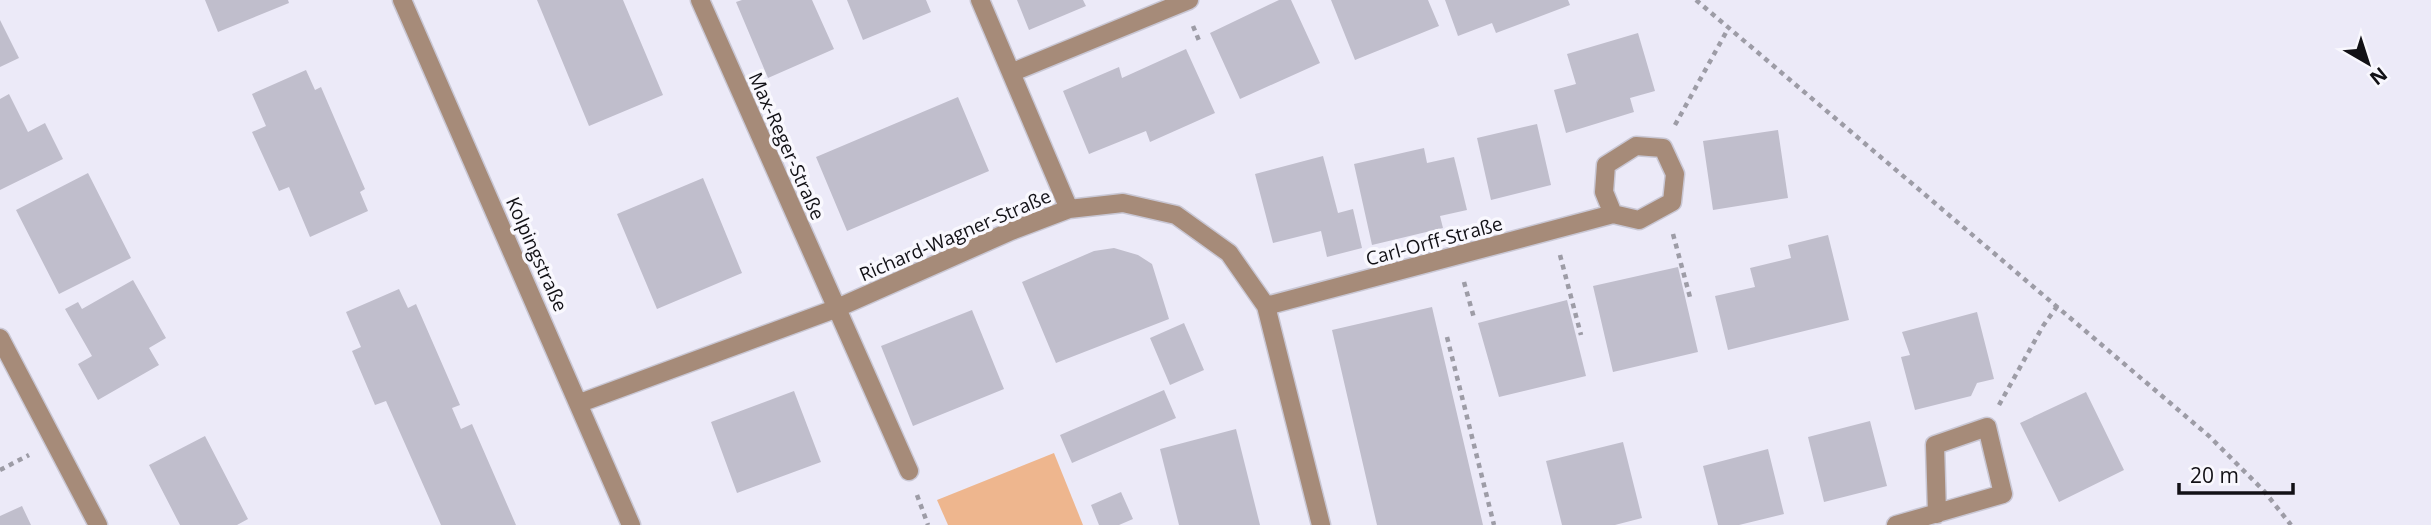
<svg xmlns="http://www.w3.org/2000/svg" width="2431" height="525" viewBox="0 0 2431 525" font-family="'Open Sans',sans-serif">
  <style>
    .green { fill: #eeb68e }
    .building { fill: #c0becc }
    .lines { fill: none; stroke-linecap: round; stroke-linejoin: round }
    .minor-casing { stroke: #c9c7d4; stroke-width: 21 }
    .path { stroke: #9d9ca6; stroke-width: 4.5; stroke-dasharray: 5 5; stroke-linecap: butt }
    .minor { stroke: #a68b79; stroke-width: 18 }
    .labels { text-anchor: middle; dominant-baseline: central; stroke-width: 7; stroke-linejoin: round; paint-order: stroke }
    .street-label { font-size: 19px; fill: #121116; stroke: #f9f8fe }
  </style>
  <rect width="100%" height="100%" fill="#eceaf8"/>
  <path class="green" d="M1054,453L1083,525H948L937,500Z"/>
  <path class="building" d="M205,0H288L289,3L218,32Z
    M537,0H623L663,95L589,126Z
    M742,0H812L834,49L768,78L736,2Z
    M847,0H926L931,12L863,40Z
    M1017,0H1083L1086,6L1029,30Z
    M1279,0H1291L1320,63L1240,99L1210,33Z
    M1331,0H1428L1439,26L1355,60Z
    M1445,0H1568L1570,5L1496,33L1492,23L1458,36Z
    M0,20L19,58L0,67Z
    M1638,33L1655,91L1630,98L1634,112L1566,133L1554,90L1576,84L1567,54Z
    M1186,49L1215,113L1150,142L1146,131L1089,154L1063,91L1119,67L1122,78Z
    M306,70L315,90L321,87L365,189L360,192L368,211L310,237L289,187L279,191L252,132L266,126L252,94Z
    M9,94L28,132L45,123L63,159L0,190V99Z
    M958,97L989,171L847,231L816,157Z
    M1537,124L1551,185L1491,200L1477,138Z
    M1778,130L1788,198L1713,210L1703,141Z
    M1424,148L1427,163L1454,157L1467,210L1440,216L1443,228L1372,245L1354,164Z
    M1323,156L1338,213L1353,209L1362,248L1327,257L1321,231L1273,243L1255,174Z
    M88,173L131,258L59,294L16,210Z
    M703,178L742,273L657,309L617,214Z
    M1828,235L1849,320L1728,350L1715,296L1755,287L1750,268L1791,258L1788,245Z
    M1114,248L1138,255L1152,264L1169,319L1056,363L1022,282L1094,251Z
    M1678,267L1698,352L1613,372L1593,286Z
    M133,280L166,338L149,348L159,365L98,400L78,364L92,356L65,309L78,302L82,309Z
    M399,289L408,308L416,304L460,405L452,408L461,429L472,424L516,525H441L386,401L375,405L352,351L361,347L346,312Z
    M1567,300L1586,376L1499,397L1478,323Z
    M1432,307L1483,525H1377L1332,330Z
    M972,310L1004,389L913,426L881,346Z
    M1977,312L1994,379L1977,383L1971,396L1915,410L1901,357L1910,355L1902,332Z
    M1184,323L1204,370L1170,385L1150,338Z
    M1164,390L1176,418L1072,463L1060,435Z
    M794,391L821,462L737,493L711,422Z
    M2086,392L2124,470L2059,502L2020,423Z
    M1870,421L1887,486L1824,502L1808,437Z
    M1236,429L1260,525H1179L1160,449Z
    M205,436L248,519L237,525H180L149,465Z
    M1623,442L1642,518L1615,525H1562L1546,461Z
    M1768,449L1784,514L1739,525H1718L1703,466Z
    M1121,492L1133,519L1119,525H1099L1091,505Z
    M22,506L31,525H0V516Z"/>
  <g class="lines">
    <g class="minor-casing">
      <path id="minor" d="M402,0L631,525
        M700,0L909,471
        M980,0L1069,209
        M1013,72L1189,0
        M1266,306L1613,214L1639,220L1672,202L1675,174L1663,148L1636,146L1606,165L1604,192L1613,214
        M0,338L98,525
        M580,403L835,309L1011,231L1069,209L1123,203L1176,215L1229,253L1266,306L1321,525
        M1896,525L2003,494L1987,427L1935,445L1937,514"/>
    </g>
    <path class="path" d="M1696,0L2209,436L2264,491L2291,525
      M1193,26L1200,43
      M1675,125L1729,27
      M1673,234L1691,301
      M1560,255L1581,335
      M1464,282L1474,318
      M1447,337L1494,525
      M1999,405L2043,326L2058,305
      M0,470L29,455
      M917,495L928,525"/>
    <use href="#minor" class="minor"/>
  </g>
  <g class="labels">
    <g class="street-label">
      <text transform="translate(787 146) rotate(66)">Max-Reger-Straße</text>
      <text transform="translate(955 235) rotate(-23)">Richard-Wagner-Straße</text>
      <text transform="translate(1434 241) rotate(-15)">Carl-Orff-Straße</text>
      <text transform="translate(537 254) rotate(66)">Kolpingstraße</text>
    </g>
  </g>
  <g transform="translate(2368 63) rotate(141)" stroke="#f9f8fe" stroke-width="5" paint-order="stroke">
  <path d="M0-5L12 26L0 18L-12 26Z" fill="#121116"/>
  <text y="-10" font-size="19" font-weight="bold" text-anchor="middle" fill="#121116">N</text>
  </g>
  <path d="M2179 483v10h114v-10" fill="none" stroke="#121116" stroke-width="3.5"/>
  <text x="2190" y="483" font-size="21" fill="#121116" stroke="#f9f8fe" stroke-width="5" paint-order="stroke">20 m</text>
</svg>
